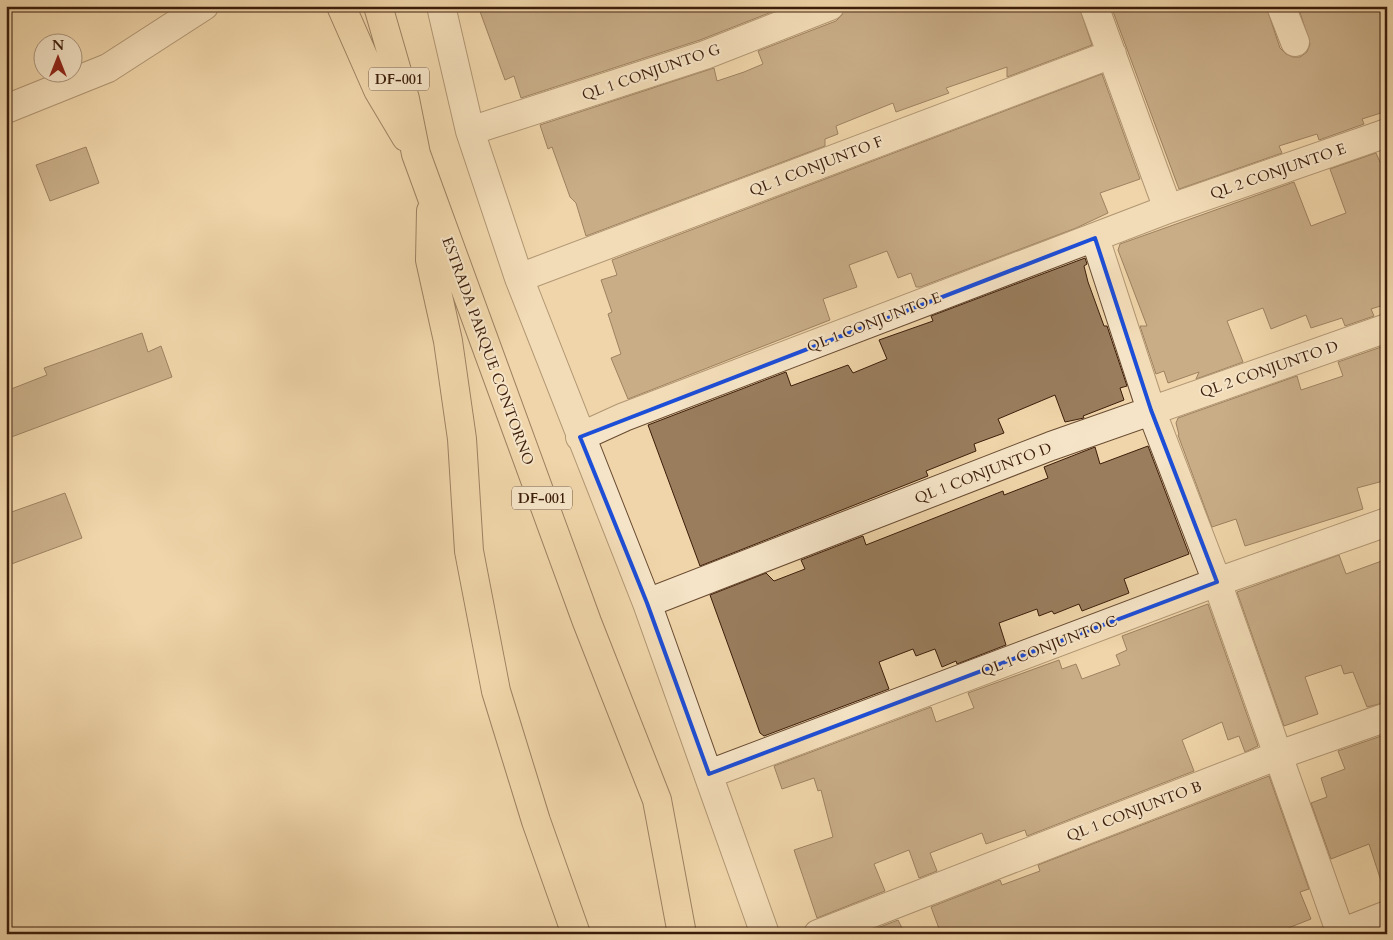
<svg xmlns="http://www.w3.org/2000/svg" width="1393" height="940" viewBox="0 0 1393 940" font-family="Cardo,serif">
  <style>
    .building { fill: #997d5d; stroke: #3c1d0a }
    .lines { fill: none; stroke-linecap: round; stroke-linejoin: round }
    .minor-casing { stroke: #694b32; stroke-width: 30 }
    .major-casing { stroke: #3c1d0a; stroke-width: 30 }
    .minor { stroke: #f5e4c7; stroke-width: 28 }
    .major { stroke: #efd5a9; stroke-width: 28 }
    .marked { fill: none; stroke: #1d4ed8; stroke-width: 4; stroke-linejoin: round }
    .labels { text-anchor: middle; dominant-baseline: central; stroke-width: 4; stroke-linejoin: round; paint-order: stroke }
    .shield { fill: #f5e4c7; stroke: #745943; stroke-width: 1 }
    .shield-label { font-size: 14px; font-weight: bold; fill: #3c1d0a }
    .street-label { font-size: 15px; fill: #3c1d0a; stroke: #f5e4c7 }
  </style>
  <rect width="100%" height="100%" fill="#efd5a9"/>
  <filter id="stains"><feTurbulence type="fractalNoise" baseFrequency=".004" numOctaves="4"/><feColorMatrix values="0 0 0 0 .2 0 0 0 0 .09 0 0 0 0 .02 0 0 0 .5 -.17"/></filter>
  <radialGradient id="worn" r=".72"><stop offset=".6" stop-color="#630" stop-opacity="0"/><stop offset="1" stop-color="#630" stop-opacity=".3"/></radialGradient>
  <path class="building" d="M478,6H787L700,40L521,98L514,76L505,80Z
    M845,6H1079L1092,45L1007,77V67L946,88L949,93L896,112L893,103L836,126L838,134L825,139V146L586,236L576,203L570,197L552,147L548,149L540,125L714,68L717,81L744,72L763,64L758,51L836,21L842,15Z
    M1111,6H1266L1280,48L1286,54L1293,57H1300L1307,52L1310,44L1298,6H1387V111L1362,119L1364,124L1319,140L1317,134L1279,146L1282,153L1179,189Z
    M1102,74L1140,179L1100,193L1108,213L1076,228L920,287H916L911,273L898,278L887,251L849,265L857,287L823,299L830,320L628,399L611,358L621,354L608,314L612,312L601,280L617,275L612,260Z
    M86,147L99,183L50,201L36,165Z
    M1376,153L1380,162L1387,160V304L1371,309L1374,316L1345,326L1342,318L1311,328L1306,315L1271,329L1263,308L1227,321L1243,362L1196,379L1199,372L1168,383L1164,371L1156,374L1140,326H1147L1118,250L1120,244L1294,182L1311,226L1346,213L1330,169Z
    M1085,258L1087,264L1084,266L1088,282L1104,326H1107L1127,386L1120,388L1124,400L1083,416L1084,418L1065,422L1055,395L998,419L1004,433L974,444L976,451L926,471L928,476L700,566L648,425L786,372L791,386L848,365L853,373L887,359L879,340L933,321L931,316Z
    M142,333L148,352L161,346L172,377L6,439V391L47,375L44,368Z
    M1387,345V480L1357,488L1363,509L1245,546L1236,519L1212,527L1178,435H1179L1176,423L1178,418L1297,376L1301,390L1343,376L1338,362Z
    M1148,446L1189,554L1124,579L1129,593L1082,611L1079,604L1054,614L1052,611L1039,616L1037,609L999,623L1006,645L957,664L956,661L942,667L935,649L916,656L913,649L879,662L889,689L764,736L760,733L710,595L766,573L774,581L805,569L801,560L863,536L866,545L1003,491L1004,495L1048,478L1044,467L1095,447L1100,464Z
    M65,493L82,538L6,566V514Z
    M1339,555L1346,574L1387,559V702L1367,707L1353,672L1344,674L1341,665L1305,677L1318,714L1284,726L1237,592Z
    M1208,604L1258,746L1245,752L1239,736L1228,740L1222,722L1182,740L1194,771L1027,836L1025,830L986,844L982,833L930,853L937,871L919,878L909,850L874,864L885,891L817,918L794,850L833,837L821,790L818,791L814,778L782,789L774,766L931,707L936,722L974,708L968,693L1059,660L1062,669L1076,664L1082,679L1120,665L1116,655L1127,650L1122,636Z
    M1387,734V887H1383L1369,844L1331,859L1311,803L1327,797L1321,778L1345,769L1338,751Z
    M1269,776L1309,889L1300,892L1311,919L1273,934H941L931,907L1000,880L1002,885L1040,871L1038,865Z
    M898,920L905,934H862Z"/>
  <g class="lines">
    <g class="minor-casing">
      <path id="minor" d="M441,6L470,131L519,278L647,603L765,934
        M1094,6L1168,209
        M1281,6L1295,42
        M6,109L108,68L204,6
        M470,131L705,55L830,6
        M1095,238L1151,410L1217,582L1341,934
        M519,278L1112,54
        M580,437L624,417L1168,209L1387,133
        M647,603L1051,446L1387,328
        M709,774L1217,582L1387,522
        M818,934L1279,755L1387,717
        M1338,934L1387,915"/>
    </g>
    <g class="major-casing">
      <path id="major" d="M341,6L378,90L406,137
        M378,6L405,99L416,154L587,622L657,800L682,934
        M431,211L430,260L448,341L462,439L469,551L496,691L536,821L576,934"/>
    </g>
    <use href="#minor" class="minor"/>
    <use href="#major" class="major"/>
  </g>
  <path d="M0 0H1393V940H0ZM1095,238L1151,410L1217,582L709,774L647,603L580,437Z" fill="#efd5a9" fill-opacity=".55" fill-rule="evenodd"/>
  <path class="marked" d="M1095,238L1151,410L1217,582L709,774L647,603L580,437Z"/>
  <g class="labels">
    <g class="shield">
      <rect x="369" y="67.5" width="60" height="23" rx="4"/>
      <rect x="512" y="486.5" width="60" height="23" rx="4"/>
    </g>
    <g class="shield-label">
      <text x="399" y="79">DF-001</text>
      <text x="542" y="498">DF-001</text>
    </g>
    <g class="street-label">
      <text transform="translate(651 72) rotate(-19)">QL 1 CONJUNTO G</text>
      <text transform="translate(816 166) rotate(-21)">QL 1 CONJUNTO F</text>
      <text transform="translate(1278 171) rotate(-19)">QL 2 CONJUNTO E</text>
      <text transform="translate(874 322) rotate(-21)">QL 1 CONJUNTO E</text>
      <text transform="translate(488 351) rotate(70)">ESTRADA PARQUE CONTORNO</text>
      <text transform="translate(1269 369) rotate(-19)">QL 2 CONJUNTO D</text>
      <text transform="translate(983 473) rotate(-21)">QL 1 CONJUNTO D</text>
      <text transform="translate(1049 646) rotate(-21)">QL 1 CONJUNTO C</text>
      <text transform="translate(1134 811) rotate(-21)">QL 1 CONJUNTO B</text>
    </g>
  </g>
  <rect width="1393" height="940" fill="none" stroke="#efd5a9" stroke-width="25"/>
  <rect x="8" y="8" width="1378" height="925" fill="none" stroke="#3c1d0a" stroke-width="2.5"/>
  <rect x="12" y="12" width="1368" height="915" fill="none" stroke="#3c1d0a"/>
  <g transform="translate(58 58)"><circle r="24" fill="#f5e4c7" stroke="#ab947b"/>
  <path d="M0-4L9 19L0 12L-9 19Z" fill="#8f2418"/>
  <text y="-8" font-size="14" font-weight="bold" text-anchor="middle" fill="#3c1d0a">N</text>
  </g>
  <rect width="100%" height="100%" filter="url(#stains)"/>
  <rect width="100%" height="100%" fill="url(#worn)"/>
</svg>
